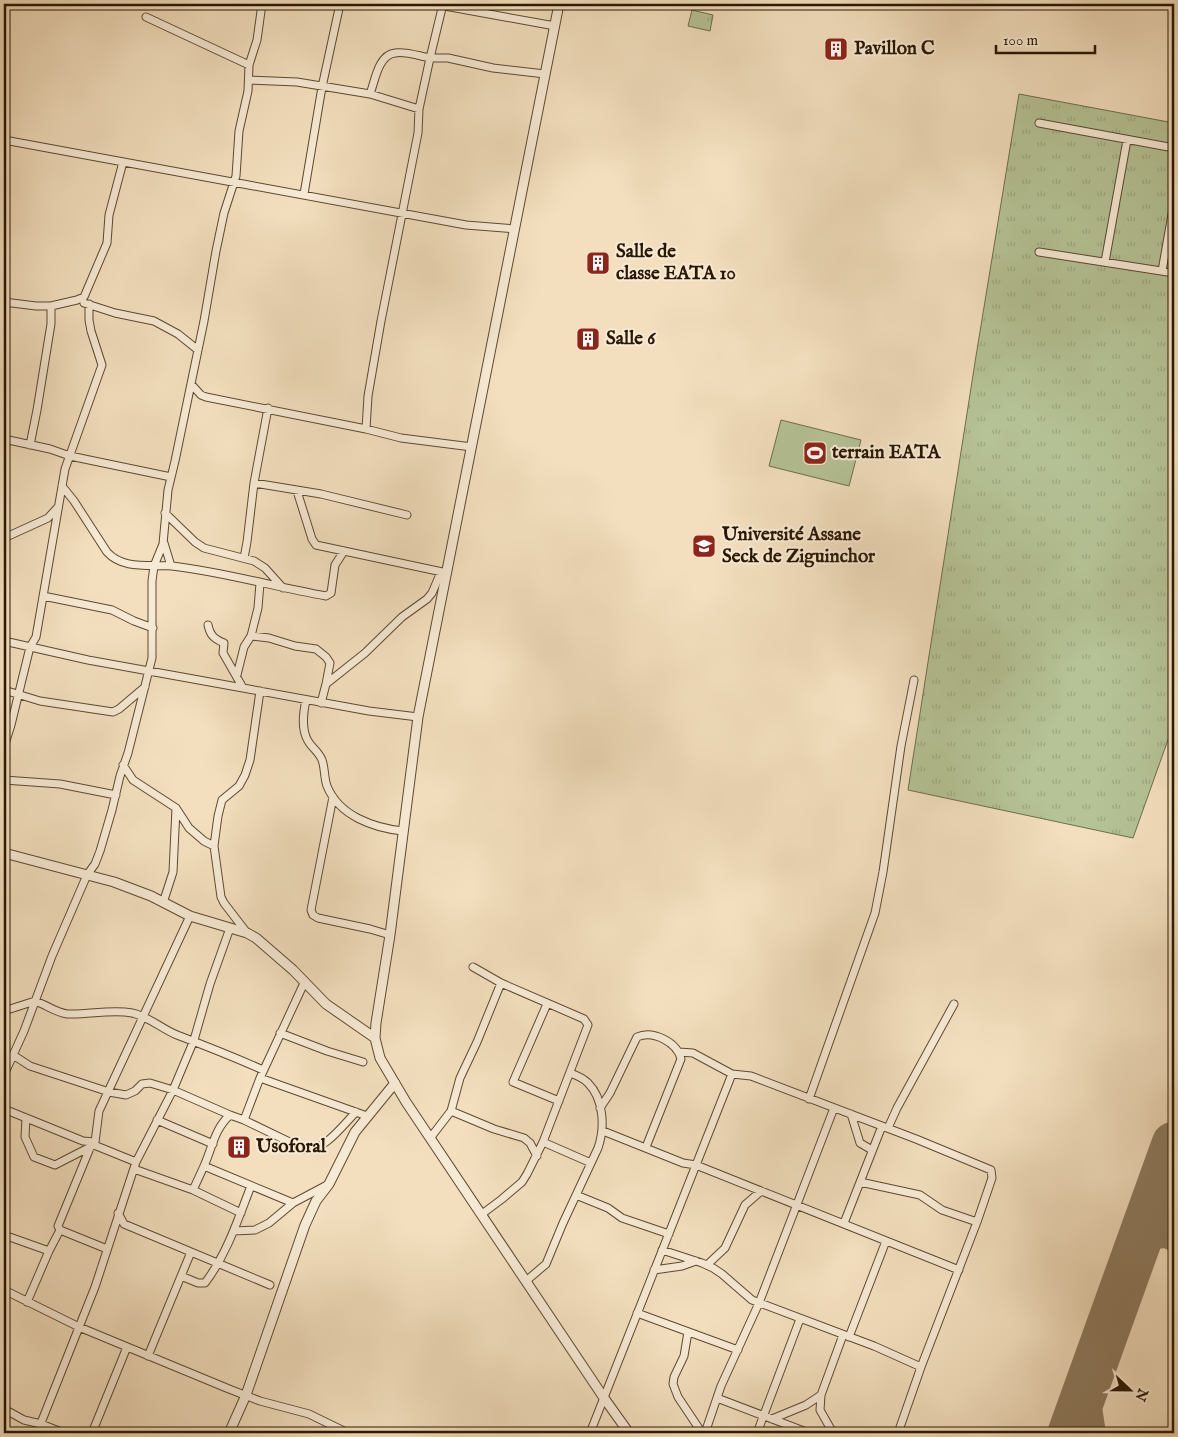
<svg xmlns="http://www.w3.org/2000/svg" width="1178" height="1437" viewBox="0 0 1178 1437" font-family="'IM FELL English',serif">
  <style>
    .grass { fill: url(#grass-tufts); stroke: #6f6d4c }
    .pitch { fill: #b5c396; stroke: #6f6d4c }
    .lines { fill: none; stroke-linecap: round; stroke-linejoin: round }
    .taxiway { stroke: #8e7b60; stroke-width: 18 }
    .runway { stroke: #8e7b60; stroke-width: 45 }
    .minor-casing { stroke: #5c4931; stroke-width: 9 }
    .tertiary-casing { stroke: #5c4931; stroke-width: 11 }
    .minor { stroke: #f7ead5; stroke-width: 7 }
    .tertiary { stroke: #f7ead5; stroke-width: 9 }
    .labels { text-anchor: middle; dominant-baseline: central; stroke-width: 4; stroke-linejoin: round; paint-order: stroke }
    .poi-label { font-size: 19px; font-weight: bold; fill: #291702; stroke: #f7ead5; text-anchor: start }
  </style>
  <defs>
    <pattern id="grass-tufts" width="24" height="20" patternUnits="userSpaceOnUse" patternTransform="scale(1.25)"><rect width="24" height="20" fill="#b5c396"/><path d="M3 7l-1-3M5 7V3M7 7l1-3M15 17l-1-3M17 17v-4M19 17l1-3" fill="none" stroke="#9ca780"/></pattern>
  </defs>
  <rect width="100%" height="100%" fill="#f3dfbe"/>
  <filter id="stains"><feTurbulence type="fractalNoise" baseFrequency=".004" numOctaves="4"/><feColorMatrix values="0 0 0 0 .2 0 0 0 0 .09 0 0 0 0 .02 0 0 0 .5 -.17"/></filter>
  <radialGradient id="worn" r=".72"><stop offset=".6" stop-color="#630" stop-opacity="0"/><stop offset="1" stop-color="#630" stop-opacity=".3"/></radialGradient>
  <path class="grass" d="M692,10L713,15L710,31L688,26Z
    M1019,94L1174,123V723L1133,838L908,790L976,356Z"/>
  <path class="pitch" d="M781,420L861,440L849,486L769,466Z"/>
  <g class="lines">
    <path class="taxiway" d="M1150,1210C1153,1228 1157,1235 1174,1243
      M1135,1255C1144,1243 1151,1240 1165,1239
      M1089,1381L1097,1433
      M1073,1433C1059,1419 1070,1408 1082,1399"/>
    <path class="runway" d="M1070,1433L1174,1144"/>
    <g class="minor-casing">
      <path id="minor" d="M434,4L555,26
        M146,17L249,65
        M249,80L297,82L370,94L419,109
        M370,94C375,81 378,55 395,53C405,51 419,56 430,58L443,4
        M1039,123L1174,148
        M4,140L466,225L515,229
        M304,194L322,87L340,4
        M1039,252L1174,273
        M1105,262L1127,140
        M1162,271L1174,203
        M4,302L36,306H51L77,300L84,297L107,243L109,215L123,162
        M84,303L115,313L154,321L178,334L198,350
        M191,384L201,395L206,397L366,429L401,438L472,447
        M366,429L368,396L381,321L418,133L419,109L430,58H448L493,68L545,74
        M4,439L50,449L70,456L171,477
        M30,445L37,410L51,324V306
        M254,483L321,494L407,515
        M62,486L74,501L107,552C123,570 150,564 172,566C224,572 275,587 326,596L331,593L335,565L344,551
        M297,491L312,539L316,545L447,573
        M165,513L195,542L204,548L254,561L265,568L283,588
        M4,538L48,518L58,507
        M164,543L171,566
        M244,558L247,542L254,483L268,408
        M43,596L112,610L134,621L153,628
        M208,625C210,635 214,639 224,643L223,653L243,688L369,711L418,717
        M251,636L258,608L260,583
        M4,641L88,660L243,688
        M237,675L244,647L251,636L269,638L295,646L316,649L326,657L330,663L326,684
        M4,690L40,701L113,712L119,709L145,687
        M306,700C303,714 301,729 308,741C312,748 319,752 322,760C325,768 324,778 327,786C339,816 374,828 403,831
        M321,703L326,684L365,653L402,617L427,599L432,593L441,572
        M4,747L11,725L30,647L36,637L65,469L102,365L91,331L89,320V304
        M123,765L133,780L176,808L189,828L204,841L214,846
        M4,780L60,784L116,795
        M333,797L311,910L313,915L318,918L370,929L390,935
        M163,903L173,872L176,808
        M247,933L224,903L221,897L214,846L218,816L222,800L239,786L245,775L250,760L260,691
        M473,967L501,983L584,1019L588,1025L543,1142L527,1174L522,1182L502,1199L482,1214
        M305,981L260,1078L367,1116
        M547,1004L513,1082L559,1101
        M4,1011L35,1001C47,1005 54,1012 67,1014C89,1015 111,1009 132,1013C148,1016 162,1029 177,1035C206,1046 234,1057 263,1070
        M280,1033L327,1051L363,1062
        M679,1052L693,1053L732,1074L751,1076L916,1139L991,1170L992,1178L977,1222L921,1367L898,1433
        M13,1055L30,1066L109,1092L126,1095L135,1091L142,1084L150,1083L173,1090L230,1115
        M4,1075L24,1031L52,956L87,875L95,864L100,851L112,810L120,776L128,753L152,658V581L154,566L163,544L168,490L175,461L204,321L216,251L224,213L236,176L239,131L248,91L249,65L257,40L262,4
        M809,1099L875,913L883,872L901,746L914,680
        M600,1108L610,1093L637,1037C653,1030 677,1042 681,1059L646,1147
        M4,1109L83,1141L95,1142L99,1111L190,916
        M451,1111L494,1129L524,1138L530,1143L537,1156
        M851,1114L860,1143L872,1150
        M26,1118L25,1137L34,1157L55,1165L94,1145L136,1162
        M157,1120L213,1144
        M244,1120L304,1149C323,1153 343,1125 356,1112
        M888,1128L897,1108L954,1004
        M603,1131L683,1163L696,1165L959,1270
        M431,1137L451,1111L460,1078L477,1042L501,983
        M543,1142L591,1163
        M204,1166C212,1148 215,1128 230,1115L244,1120L260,1078
        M134,1169L193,1190L204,1166L293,1203
        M860,1182L920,1195L942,1210L977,1222
        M193,1190L241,1213
        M576,1195L608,1208L622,1218L669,1234
        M118,1213L124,1224L270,1285
        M844,1223L882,1126
        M60,1230L58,1226L90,1148
        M234,1231L255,1230L269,1223L293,1203L327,1185
        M4,1235L49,1251
        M662,1250L702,1263L713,1268L722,1274L752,1300L874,1346L921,1367
        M707,1265L725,1248L745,1205L761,1191
        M654,1270L682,1266L696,1261
        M181,1276L198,1283H205C227,1254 238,1219 251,1186
        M526,1281L546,1264L563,1223L598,1148C605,1128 604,1099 588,1083C583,1078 576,1075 570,1073
        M4,1290L79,1327L229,1389L260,1401L309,1414L348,1433
        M27,1302L49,1251L60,1230L107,1249
        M637,1313L738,1350
        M688,1332L684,1356L674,1377L673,1384L678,1397L702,1433
        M849,1337L886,1241
        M148,1356L191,1252
        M717,1398L809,1433
        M4,1409L24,1420L41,1424L64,1433
        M772,1419L806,1405L821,1395
        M37,1433L95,1287L136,1162L173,1090L194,1040L210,984L230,928
        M92,1433L127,1347
        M590,1433L732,1074
        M705,1433L721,1386L759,1303L834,1108
        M757,1433L800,1319
        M833,1433L820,1410L821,1395L843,1335"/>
    </g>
    <g class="tertiary-casing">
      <path id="tertiary" d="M559,4L418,717L390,935L376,1023L375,1038L380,1058L406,1102L604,1398L629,1433
        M4,853L114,882L151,896L190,916L247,933L256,938L293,970L326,1004L375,1038
        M229,1433L246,1395L305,1225L316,1201L329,1184L355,1132L395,1083"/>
    </g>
    <use href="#minor" class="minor"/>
    <use href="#tertiary" class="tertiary"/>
  </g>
  <defs>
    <g id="building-square" transform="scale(1.25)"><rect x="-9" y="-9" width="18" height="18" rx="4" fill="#8f2418" stroke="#f7ead5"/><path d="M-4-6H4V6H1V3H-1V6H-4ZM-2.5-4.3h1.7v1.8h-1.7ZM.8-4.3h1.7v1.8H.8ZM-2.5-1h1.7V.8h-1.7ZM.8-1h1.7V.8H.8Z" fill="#fff"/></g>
    <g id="stadium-square" transform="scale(1.25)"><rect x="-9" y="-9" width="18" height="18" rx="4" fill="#8f2418" stroke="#f7ead5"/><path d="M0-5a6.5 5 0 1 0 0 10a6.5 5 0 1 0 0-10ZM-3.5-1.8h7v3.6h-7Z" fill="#fff"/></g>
    <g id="university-square" transform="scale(1.25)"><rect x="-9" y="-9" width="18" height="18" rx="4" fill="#8f2418" stroke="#f7ead5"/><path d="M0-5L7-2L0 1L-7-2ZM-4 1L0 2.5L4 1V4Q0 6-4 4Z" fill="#fff"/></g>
  </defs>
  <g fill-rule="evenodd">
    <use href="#building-square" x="836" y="49"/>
    <use href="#building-square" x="598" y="263"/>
    <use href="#building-square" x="588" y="339"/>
    <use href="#stadium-square" x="815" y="453"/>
    <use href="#university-square" x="704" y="546"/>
    <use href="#building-square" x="239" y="1147"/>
  </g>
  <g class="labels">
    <g class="poi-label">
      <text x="854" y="49">Pavillon C</text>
      <text x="616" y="252">Salle de<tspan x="616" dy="22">classe EATA 10</tspan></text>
      <text x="606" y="339">Salle 6</text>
      <text x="832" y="453">terrain EATA</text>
      <text x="722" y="535">Université Assane<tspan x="722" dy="22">Seck de Ziguinchor</tspan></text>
      <text x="256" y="1147">Usoforal</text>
    </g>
  </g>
  <rect width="1178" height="1437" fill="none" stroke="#f3dfbe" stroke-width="20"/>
  <rect x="5" y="5" width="1168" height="1427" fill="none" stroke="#291702" stroke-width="2.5"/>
  <rect x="10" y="10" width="1158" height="1417" fill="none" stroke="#291702"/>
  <g transform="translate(1130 1390) rotate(112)" stroke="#f7ead5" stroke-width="4" paint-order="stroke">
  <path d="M0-4L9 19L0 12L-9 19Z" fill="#291702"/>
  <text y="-8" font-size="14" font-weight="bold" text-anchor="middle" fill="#291702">N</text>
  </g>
  <path d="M996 45v8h99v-8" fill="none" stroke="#291702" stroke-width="2.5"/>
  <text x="1003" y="45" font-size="15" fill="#291702" stroke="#f7ead5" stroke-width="4" paint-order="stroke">100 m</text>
  <rect width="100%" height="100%" filter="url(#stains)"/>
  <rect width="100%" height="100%" fill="url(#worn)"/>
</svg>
